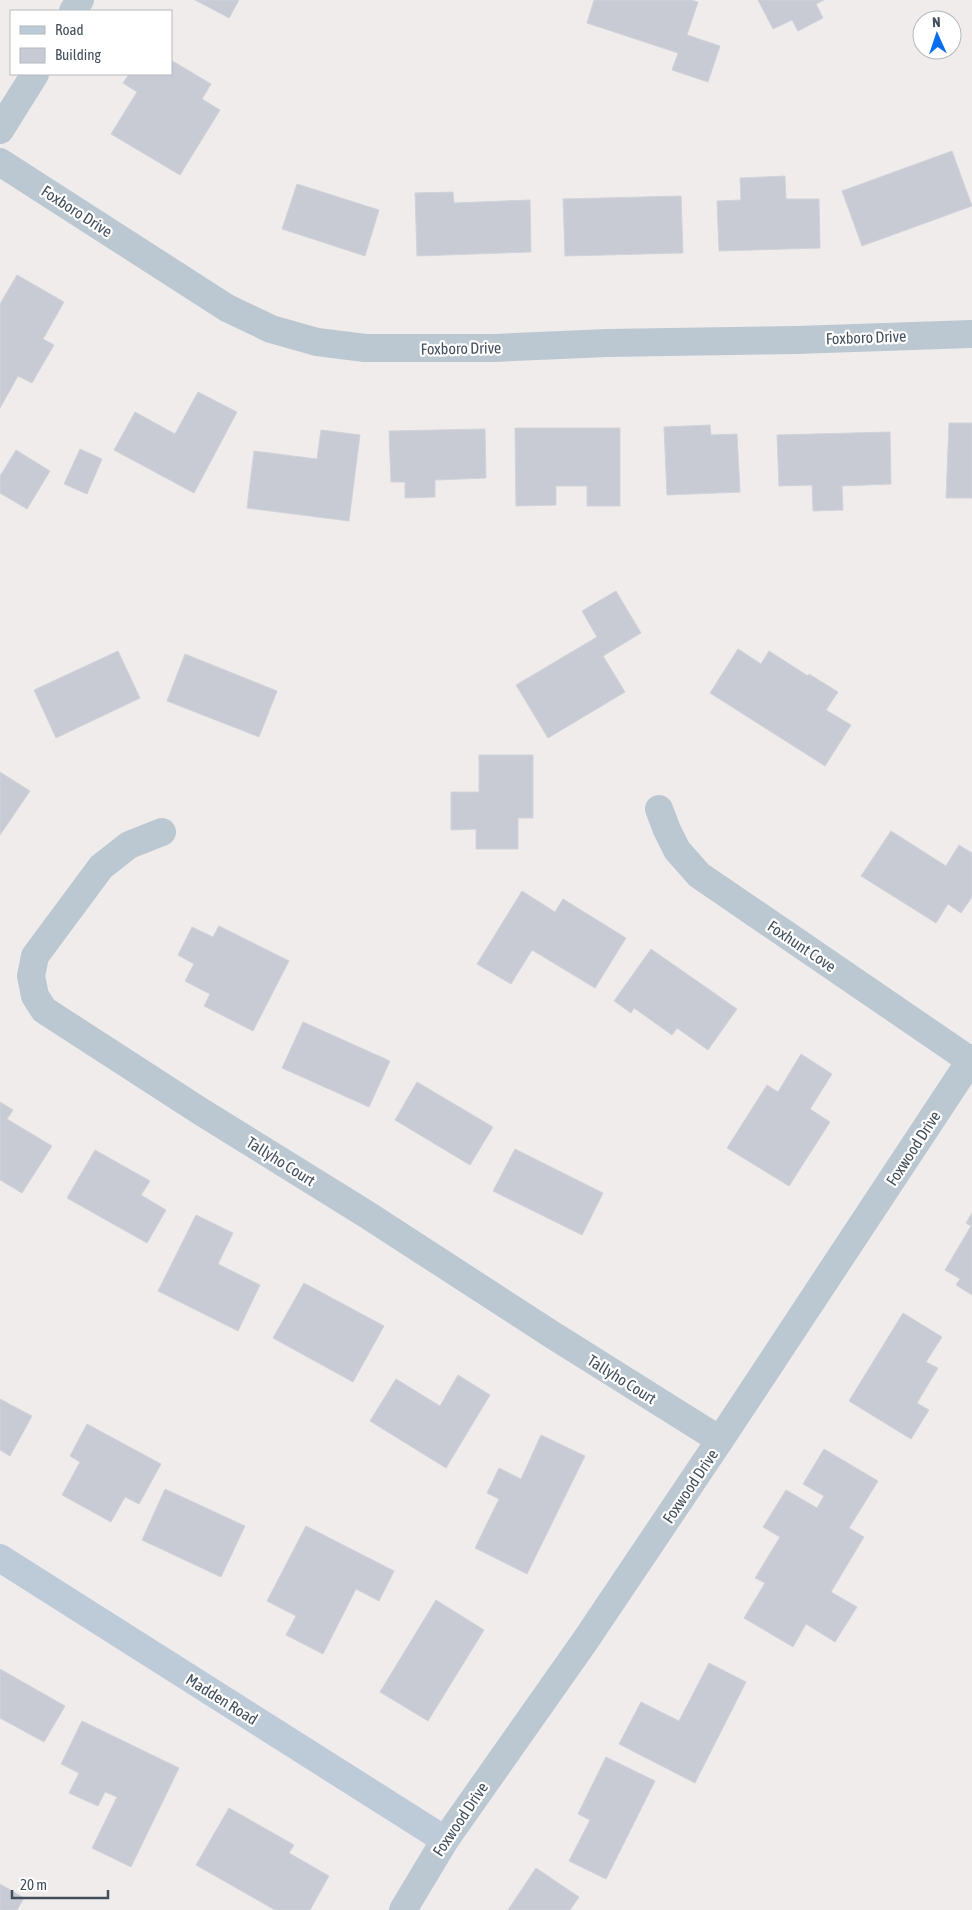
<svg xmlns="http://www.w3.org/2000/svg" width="972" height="1910" viewBox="0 0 972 1910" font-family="'Asap Condensed',sans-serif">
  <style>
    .building { fill: #c8cbd3; stroke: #d0d3d9 }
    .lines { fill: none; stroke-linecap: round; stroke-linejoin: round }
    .street { stroke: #bbc8d1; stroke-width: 28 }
    .secondary { stroke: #bdcad8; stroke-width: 28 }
    .labels { text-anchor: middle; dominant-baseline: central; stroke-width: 4.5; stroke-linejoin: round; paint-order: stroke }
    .street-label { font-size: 16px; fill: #43505c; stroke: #fff }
  </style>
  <rect width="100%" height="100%" fill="#f0ecec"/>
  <path class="building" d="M195,0H239L229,18Z
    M594,0H691L698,2L687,35L720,46L708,82L672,70L678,53L587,23Z
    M758,0H824L816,4L823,18L798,31L792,20L773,29Z
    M171,60L211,84L202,99L220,110L180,175L111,134L137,92L123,83L129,74H171Z
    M952,151L972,206L862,246L842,191Z
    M785,176L786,199H819L820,248L719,251L717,201L741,200L740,178Z
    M297,184L379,210L365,256L282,229Z
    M453,192L454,203L530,200L531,252L417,256L415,193Z
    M681,196L683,253L565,256L563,199Z
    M17,275L64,302L43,339L54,345L32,383L18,376L0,408V304Z
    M198,392L237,412L194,493L114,450L135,412L175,434Z
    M949,423H972V498H946Z
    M710,425L711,435L737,434L740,492L667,495L664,427Z
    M515,428H620V506H587V486H556V505L516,506Z
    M485,429L486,478L435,480V497L405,498V482H391L389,431Z
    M321,430L360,435L349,521L247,508L254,451L317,459Z
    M890,432L891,484L842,486L843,510L813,511L812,485L779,486L777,435Z
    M80,449L102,459L87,494L64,484Z
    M16,450L50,471L27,509L0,493V476Z
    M616,591L641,633L603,656L625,692L548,738L516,685L597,637L582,611Z
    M738,649L761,664L769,651L808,676L809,674L838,692L826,710L851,725L825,766L710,693Z
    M118,651L140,698L56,738L34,690Z
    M185,654L277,691L259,737L167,701Z
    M479,755H533V818H518V849H476V829L451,830V792H479Z
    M0,772L30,791L0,835Z
    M891,831L946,866L959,845L972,853V897L961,913L948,904L936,923L861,876Z
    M522,891L555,912L563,899L626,938L595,988L532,950L511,984L477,964Z
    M219,926L289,961L253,1031L204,1006L210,994L185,981L194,964L178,955L192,927L213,937Z
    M651,949L737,1009L708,1050L677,1028L672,1035L634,1008L631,1013L614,1001Z
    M303,1022L390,1061L369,1107L282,1068Z
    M801,1054L832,1074L810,1109L830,1122L789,1186L727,1148L767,1085L778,1092Z
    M417,1082L493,1127L470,1165L395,1120Z
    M0,1102L13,1110L7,1119L52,1146L22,1193L0,1180Z
    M515,1149L603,1193L582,1235L493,1191Z
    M95,1150L150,1181L141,1195L166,1210L147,1243L67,1198Z
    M972,1213V1295L956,1285L960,1279L945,1270L971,1226L966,1223Z
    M196,1215L233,1233L218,1264L260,1285L238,1331L158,1291Z
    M304,1283L384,1326L353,1382L273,1338Z
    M903,1313L942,1337L926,1362L938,1368L917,1403L929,1410L911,1439L849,1401Z
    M458,1375L490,1395L446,1468L370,1421L396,1379L440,1406Z
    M0,1399L32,1416L10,1456L0,1450Z
    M87,1424L161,1464L139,1504L125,1497L111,1522L62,1495L80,1462L70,1456Z
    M541,1435L585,1456L527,1574L475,1548L499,1499L487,1493L499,1468L521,1479Z
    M824,1449L878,1481L849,1528L864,1537L831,1592L857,1607L835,1642L806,1624L793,1647L744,1618L765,1583L755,1578L780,1537L763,1527L786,1490L817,1508L824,1496L803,1484Z
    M165,1489L245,1526L221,1577L142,1540Z
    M306,1526L394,1571L379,1601L356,1589L323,1654L286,1635L296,1616L267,1601Z
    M436,1600L484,1630L428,1721L380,1692Z
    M709,1663L746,1682L695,1783L619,1744L641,1702L679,1721Z
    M0,1669L65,1706L44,1742L0,1718Z
    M82,1721L179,1768L131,1867L92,1848L117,1797L105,1792L98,1806L69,1793L79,1773L61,1764Z
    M606,1757L655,1781L606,1879L569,1861L590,1820L578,1814Z
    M229,1808L294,1845L289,1853L329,1876L310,1910H275L196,1865Z
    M536,1868L579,1897L570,1910H508Z
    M0,1884L24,1898L17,1910H0Z"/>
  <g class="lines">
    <path class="street" d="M73,11L80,0
      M0,130L35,74
      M0,162L227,308L271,329L317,342L365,348H493L607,343L796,340L972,334
      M659,809L667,830L677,850L699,875L971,1061
      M162,832L129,845L101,867L35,956L31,976L35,996L44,1010L200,1111L366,1214L551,1334L720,1440
      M403,1910L445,1840L585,1641L720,1440L972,1058"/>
    <path class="secondary" d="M0,1558L445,1840"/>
  </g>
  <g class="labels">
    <g class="street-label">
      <text transform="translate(77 211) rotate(33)">Foxboro Drive</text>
      <text transform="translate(866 337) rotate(-2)">Foxboro Drive</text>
      <text transform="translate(461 348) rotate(-1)">Foxboro Drive</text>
      <text transform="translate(802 946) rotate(34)">Foxhunt Cove</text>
      <text transform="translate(913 1148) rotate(-57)">Foxwood Drive</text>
      <text transform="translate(281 1161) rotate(32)">Tallyho Court</text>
      <text transform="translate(622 1379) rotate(32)">Tallyho Court</text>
      <text transform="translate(690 1486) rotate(-56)">Foxwood Drive</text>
      <text transform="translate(222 1699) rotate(32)">Madden Road</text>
      <text transform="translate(460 1819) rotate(-56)">Foxwood Drive</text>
    </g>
  </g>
  <rect x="10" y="10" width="162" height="65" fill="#ffffff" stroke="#b4b9be"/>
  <rect x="20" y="26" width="25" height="8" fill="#bdcad8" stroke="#b4b9be"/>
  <text x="55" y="35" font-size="15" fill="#43505c">Road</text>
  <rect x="20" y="48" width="25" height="15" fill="#c8cbd3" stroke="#b4b9be"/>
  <text x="55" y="60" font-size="15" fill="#43505c">Building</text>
  <g transform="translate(937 35) rotate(357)"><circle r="24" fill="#ffffff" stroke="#b4b9be"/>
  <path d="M0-4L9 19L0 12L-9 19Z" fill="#086eee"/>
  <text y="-8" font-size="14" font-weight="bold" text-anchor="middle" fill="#43505c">N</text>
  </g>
  <path d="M12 1890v8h96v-8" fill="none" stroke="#43505c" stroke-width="2.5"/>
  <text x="20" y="1890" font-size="15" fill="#43505c" stroke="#ffffff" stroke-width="4" paint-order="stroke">20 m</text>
</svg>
